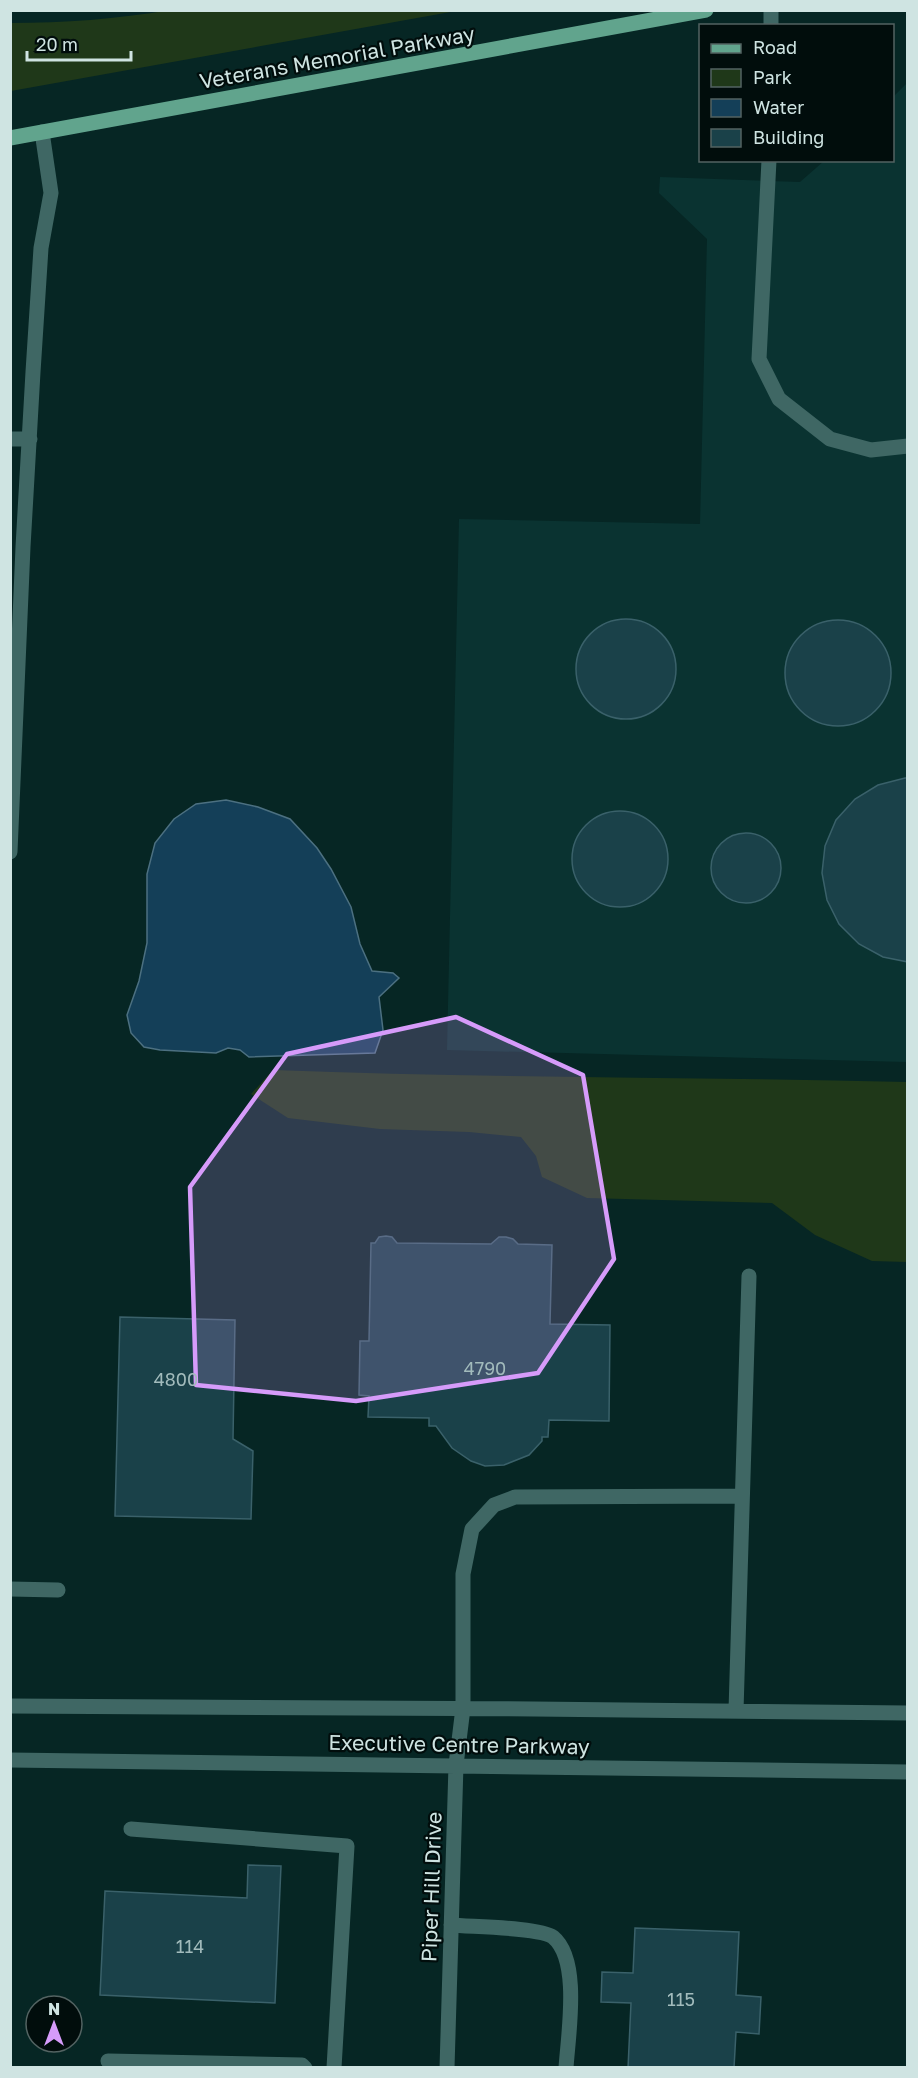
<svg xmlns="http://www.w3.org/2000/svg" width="918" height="2078" viewBox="0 0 918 2078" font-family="'Golos Text',sans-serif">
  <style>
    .built { fill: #0a3331 }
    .green { fill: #1f3819 }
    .water { fill: #143f58; stroke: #4c7081; stroke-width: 1.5 }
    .building { fill: #1a4149; stroke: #3a616a; stroke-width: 1.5 }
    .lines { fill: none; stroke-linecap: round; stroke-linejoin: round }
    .minor { stroke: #3f6764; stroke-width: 15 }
    .major { stroke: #61a48d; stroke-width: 15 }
    .marked { fill: #d69bfa; fill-opacity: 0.2; stroke: #d69bfa; stroke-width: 4.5; stroke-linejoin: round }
    .labels { text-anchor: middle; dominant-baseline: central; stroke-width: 4.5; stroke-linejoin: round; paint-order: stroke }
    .number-label { font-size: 18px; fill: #a2bbbc }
    .street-label { font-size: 21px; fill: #cfe4e2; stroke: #010d0c }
  </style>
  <rect width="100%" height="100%" fill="#062624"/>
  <path class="built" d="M907,83V1062L447,1050L459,519L700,524L707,239L659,193L660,177L800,182L824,161L892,160L893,97Z"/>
  <path class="green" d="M170,10H456V11L11,91V23C64,23 117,19 170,10Z
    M273,1070C484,1078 696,1077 907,1082V1262L872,1261L815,1235L772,1203L587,1198L542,1177L536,1156L521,1137L469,1132L380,1129L288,1118L251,1094Z"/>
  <path class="water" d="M226,800L258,807L290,819L317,848L331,869L351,907L360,944L372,971L393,973L399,978L379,997L383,1030L375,1053L249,1057L240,1050L228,1048L216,1053L160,1050L144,1047L131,1033L127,1015L139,981L147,943V874L155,843L174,819L196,804Z"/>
  <path class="building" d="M576 669a50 50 0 1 1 100 0a50 50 0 1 1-100 0Z
    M785 673a53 53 0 1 1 106 0a53 53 0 1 1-106 0Z
    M905,778H908V962L883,957L859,944L839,924L827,900L822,873L825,846L836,820L855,799L878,785Z
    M572 859a48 48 0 1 1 96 0a48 48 0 1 1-96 0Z
    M711 868a35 35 0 1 1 70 0a35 35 0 1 1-70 0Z
    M386,1236L392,1237L397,1243L491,1244L499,1237H506L513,1239L518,1244L552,1245L550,1324L610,1325L609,1421L549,1420L548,1437H542V1441L529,1455L504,1465L485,1466L471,1461L452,1448L436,1426H429V1418L368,1417L369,1396L359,1395L360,1341H369L371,1243H375L379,1237Z
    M120,1317L235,1320L233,1439L253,1451L251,1519L115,1516Z
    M248,1865L281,1866L275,2003L100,1995L105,1891L247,1898Z
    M635,1928L739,1932L736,1995L761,1997L759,2034L736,2032L734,2068H628L631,2003L601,2002L602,1972L633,1973Z"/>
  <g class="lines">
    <path class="minor" d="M771,26V10
      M769,160L759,359L779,399L830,439L871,450L908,446
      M10,439H30
      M10,852L23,547L33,372L41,248L51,193L42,132
      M10,1589L58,1590
      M10,1706L534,1709L908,1713
      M736,1711L749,1276
      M10,1760L908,1772
      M131,1829L347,1846L334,2068
      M451,1925C471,1927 539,1927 553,1937C581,1960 568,2035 566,2068
      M108,2061L302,2065L305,2068
      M447,2068L456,1765L463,1708V1574L472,1529L494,1505L515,1497L742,1496"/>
    <path class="major" d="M10,138L706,10"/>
  </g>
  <path class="marked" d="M456,1017L583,1075L614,1259L538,1373L356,1401L196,1385L190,1187L287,1054Z"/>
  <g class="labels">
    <g class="number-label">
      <text x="485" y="1368">4790</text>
      <text x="176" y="1379">4800</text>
      <text x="190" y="1946">114</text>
      <text x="681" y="1999">115</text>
    </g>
    <g class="street-label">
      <text transform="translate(337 57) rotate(-10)">Veterans Memorial Parkway</text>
      <text transform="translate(459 1744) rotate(1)">Executive Centre Parkway</text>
      <text transform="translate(431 1887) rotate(-88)">Piper Hill Drive</text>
    </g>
  </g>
  <rect width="918" height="2078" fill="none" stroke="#cfe4e2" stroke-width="24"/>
  <rect x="699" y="24" width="195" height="138" fill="#010d0c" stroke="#536362" stroke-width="1.5"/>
  <rect x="711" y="44" width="30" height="9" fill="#61a48d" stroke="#536362" stroke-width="1.5"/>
  <text x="753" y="54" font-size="18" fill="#cfe4e2">Road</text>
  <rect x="711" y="69" width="30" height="18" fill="#1f3819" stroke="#536362" stroke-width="1.5"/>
  <text x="753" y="84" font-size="18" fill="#cfe4e2">Park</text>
  <rect x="711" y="99" width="30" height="18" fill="#143f58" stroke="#536362" stroke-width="1.5"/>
  <text x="753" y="114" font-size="18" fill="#cfe4e2">Water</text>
  <rect x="711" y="129" width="30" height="18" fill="#1a4149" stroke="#536362" stroke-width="1.5"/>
  <text x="753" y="144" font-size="18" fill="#cfe4e2">Building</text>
  <g transform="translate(54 2024)"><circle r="28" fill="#010d0c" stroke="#536362" stroke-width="1.5"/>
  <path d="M0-4.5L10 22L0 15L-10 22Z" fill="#d69bfa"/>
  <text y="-9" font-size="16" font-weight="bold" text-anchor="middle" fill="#cfe4e2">N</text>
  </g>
  <path d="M27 51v9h104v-9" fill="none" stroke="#cfe4e2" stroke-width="3"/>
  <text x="36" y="51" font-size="18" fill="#cfe4e2" stroke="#010d0c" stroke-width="4.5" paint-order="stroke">20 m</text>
</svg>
